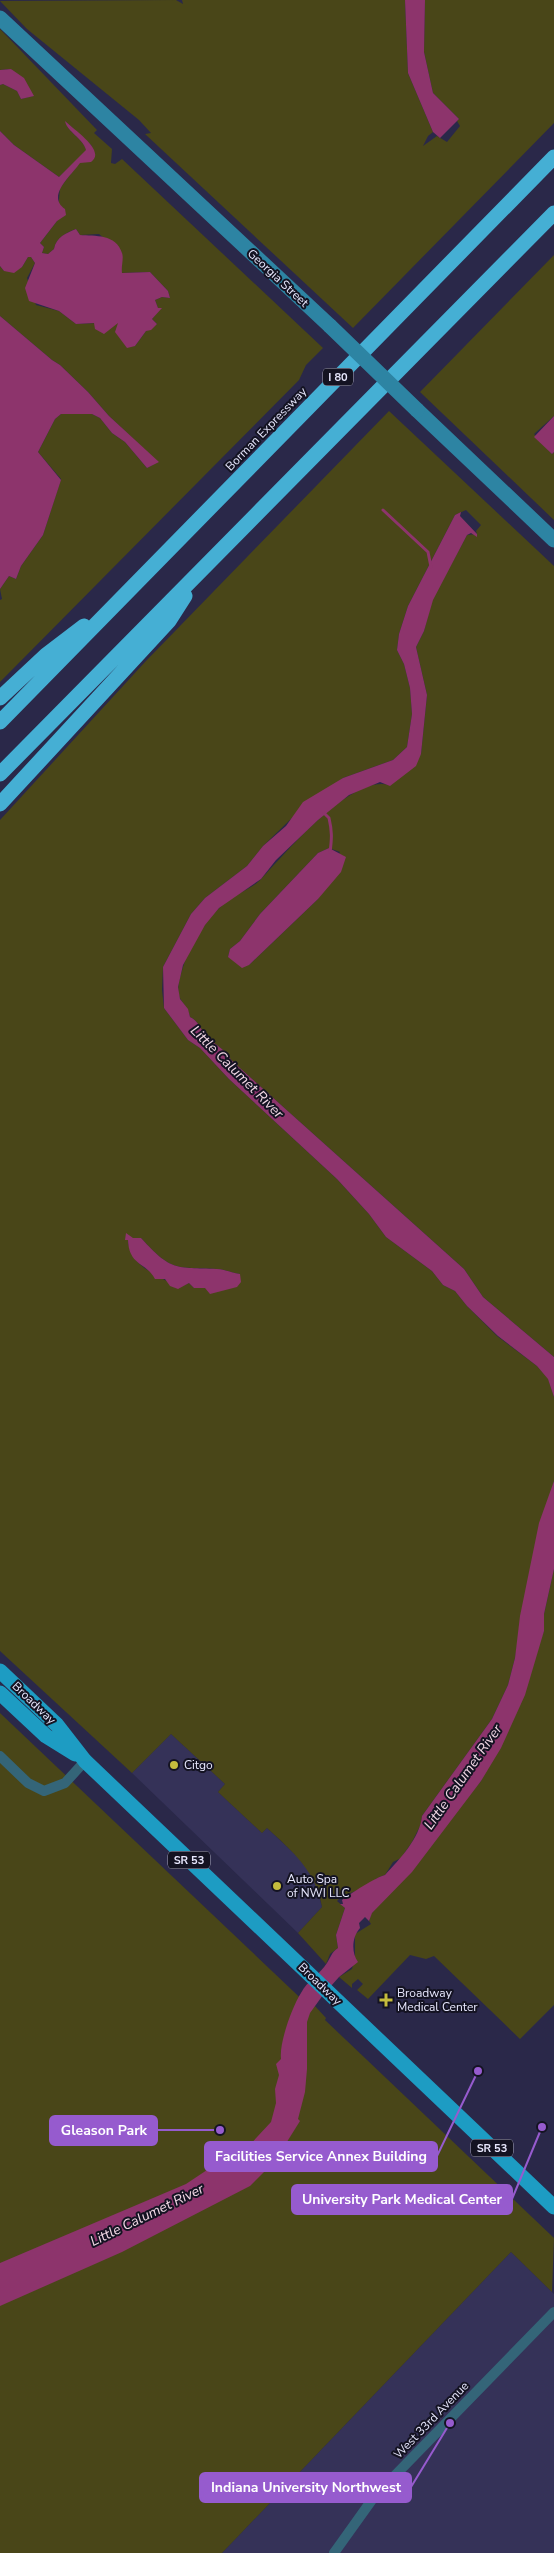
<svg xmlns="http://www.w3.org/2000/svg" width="554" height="2553" viewBox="0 0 554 2553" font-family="'Nunito Sans',sans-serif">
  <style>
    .built { fill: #353258 }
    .green { fill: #494618; fill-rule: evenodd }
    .water { fill: #8d346c }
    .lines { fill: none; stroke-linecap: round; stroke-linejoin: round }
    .stream { stroke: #8d346c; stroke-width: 3 }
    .street { stroke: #346578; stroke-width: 10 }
    .secondary { stroke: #2d84a3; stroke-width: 15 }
    .primary { stroke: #1d9cc3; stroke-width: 15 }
    .highway { stroke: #45afd4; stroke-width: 15 }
    .secondary-bridge { stroke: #2d84a3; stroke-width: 15 }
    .poi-dot { fill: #c5bc3d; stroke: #141322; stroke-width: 2 }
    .labels { text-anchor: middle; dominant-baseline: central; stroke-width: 4; stroke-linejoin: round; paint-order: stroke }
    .shield { fill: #141322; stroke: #a8a7bb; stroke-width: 1 }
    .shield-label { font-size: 11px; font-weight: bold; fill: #e7e7fd }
    .street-label { font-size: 12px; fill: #e7e7fd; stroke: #141322 }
    .poi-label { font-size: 12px; fill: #e7e7fd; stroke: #141322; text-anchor: start }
    .water-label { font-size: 14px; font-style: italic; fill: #f2d8e5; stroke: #141322 }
    .leader { fill: none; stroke: #965bce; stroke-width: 2 }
    .callout-dot { fill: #965bce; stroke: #141322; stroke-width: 2 }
    .callout { fill: #965bce; stroke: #965bce; stroke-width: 2 }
    .callout-label { font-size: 14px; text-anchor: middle; font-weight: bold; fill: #fff }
  </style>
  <rect width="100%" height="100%" fill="#2a2849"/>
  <path class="built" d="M171,1734L225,1784L218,1792L262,1833L267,1828L301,1860L313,1875L322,1907L298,1933L132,1773Z
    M511,2252L554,2294V2553H222Z"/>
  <path class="green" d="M176,0L183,4L182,0H405L408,73L433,132L428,136L423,146L437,136L447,142L460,126L457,121L459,119L433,93L424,52L425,0H554V123L353,328L145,134L151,133L139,120L27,29L0,1Z
    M0,29L97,130L94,133L112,149L111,163L115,164L122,159L323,348L306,365L299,380L0,682V600L2,599L0,589L9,576L16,579L21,566L43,535L61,479L38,452L55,419L61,414H92L100,418L112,433L125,442L147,468L158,462L109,416L88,392L60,365L52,360L0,316V266L4,271L22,267L28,257H31L35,263L27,278L36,305L59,311L76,324L118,322L135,346L146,331L157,324L152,319L161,308H158L155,300L162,297L170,298L168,291L150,272L121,273L122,253L99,234L80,235L76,229C65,233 56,238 54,249L48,254L42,253L44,247L40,243L57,221L60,188L92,146L66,122C67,132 83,138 87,151L59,177L14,145L0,131V85L3,84L17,91L21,99L33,96L11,69L0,70Z
    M554,255V416L534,434L552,454L554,452V520L420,392Z
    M389,411L554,566V1357L483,1297L464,1269L231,1060C227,1051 216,1045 208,1038C201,1031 199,1021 190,1017C188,1009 185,1006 181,1000C175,991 180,977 183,967C191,942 209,914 230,899C240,892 253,888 262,878C286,853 351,774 389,785L421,754L427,695L416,647L424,631L432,600L467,535L477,534L476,531L481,525L466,510L455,515L408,606L399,634L397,650L404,664L410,688L412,714L407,747L393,760L343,778L295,815L263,846L247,866L205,898L191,914L163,967L162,990L164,1008L188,1040L200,1048L229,1079L337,1179L369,1214L386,1237L432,1271L443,1285L455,1291L467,1306L497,1336L537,1366L548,1378L554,1397V1481L529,1575L515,1658L508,1685L492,1719L422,1816L421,1824L412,1842L401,1858L393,1862L385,1875C376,1877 373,1883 365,1887C356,1892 343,1894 337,1901L345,1908L336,1935L338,1948L330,1954L326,1964L298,1933L322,1907C316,1871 293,1852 267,1828L262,1833L218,1792L225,1784L171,1734L132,1773L0,1651V820L145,662ZM329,848L340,852L318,899L249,965L228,957L230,949L240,941L260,914L318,853ZM133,1238H141C172,1272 175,1267 217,1269C224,1269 232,1273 240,1274L222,1290L210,1293L205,1287L194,1288L189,1283L178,1288C159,1274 129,1268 128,1239Z
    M554,1569V2005L520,2039L434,1956L426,1959L410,1955L368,1999L357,1990L363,1984L358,1979L352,1984V1988L339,1977L352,1969L355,1958V1934L371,1924L369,1921L371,1914L481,1781L544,1631V1614Z
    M0,1713L312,2009L315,2006L326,2018L325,2020L554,2238L552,2292L511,2252L222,2553H0Z"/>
  <path class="water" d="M405,0H425L424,52L433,93L459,119L440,138L433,132L408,73Z
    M11,69L24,78L34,96L21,99L17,91L3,84L0,85V70Z
    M65,121C73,129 107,151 91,162L80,163C71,176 46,196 65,209L66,215L57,221L40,243L44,247L42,253L48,254L54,249C56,237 66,233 76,229L80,235C95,236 116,234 122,253C124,258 121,267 122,273L150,272L168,291L170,298L162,297L155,300L158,308H162L152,319L157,324L151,330L146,331L135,346L127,348L115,332L118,323L104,334L95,329L94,323L76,324L59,311L29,301L25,288L35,263L31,257H28L22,267L14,273L4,271L0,266V131L14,145L59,177L86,150C83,138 67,132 65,121Z
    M0,316L52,360L60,365L88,392L109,416L159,462L147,468L125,442L112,433L100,418L92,414H61L55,419L38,452L61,480L43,535L21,566L16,579L9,576L0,589Z
    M554,416V452L552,454L534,437Z
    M461,512L460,516L477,534V537L471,533L467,535L433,600L424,631L416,647L427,695L421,754L416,766L390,786L380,782L349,795L318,820L276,860L261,879L219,908L205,925L183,965L178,987L180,999L188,1009L190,1017C199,1021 201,1031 208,1038C216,1045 227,1051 231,1060L464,1269L483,1297L554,1357V1397L548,1379L537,1366L498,1336L467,1306L455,1291L443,1285L432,1271L386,1237L369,1214L337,1179L229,1079L200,1048L188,1040L164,1008L163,967L191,914L205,898L247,866L263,846L286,826L303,802L343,778L393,760L407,747L412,714L410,688L404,664L397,650L399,634L408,606L455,515Z
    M329,848L346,857L341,872L318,899L249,965L242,968L228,957L230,949L240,941L260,914L318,853Z
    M126,1233L133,1238H141C172,1272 175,1267 217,1269C224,1269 232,1273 240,1274L241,1282L237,1287L210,1294L205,1288H194L189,1283L178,1289L170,1286L165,1279H155C146,1262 129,1266 128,1240H125Z
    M554,1481V1569L544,1614V1631L525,1695L501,1748L481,1781L412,1872L372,1913L369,1921L365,1917L359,1923L360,1928C352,1937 351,1952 358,1962L339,1977L323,1995L310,2013L307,2022V2069L305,2092L298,2119L300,2121L275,2161L250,2186L122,2252L0,2306V2263L186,2184L225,2158L245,2150L271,2122L276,2103L275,2089L279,2075L276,2064L281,2059C279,2043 292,2007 301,1993C307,1981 320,1974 327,1963C331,1957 331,1953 338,1948L336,1935L345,1908L340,1904H343L342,1900C348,1895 378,1876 385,1875C399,1860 420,1838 422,1816L492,1719L508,1685L515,1658L520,1616L539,1523Z"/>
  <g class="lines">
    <path class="stream" d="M383,510L428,552L431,567
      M324,813L329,818C332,831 332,838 330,852"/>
    <path class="street" d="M0,1756L28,1783L44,1791L65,1783L85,1761
      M334,2553L374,2497L554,2312"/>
    <path class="secondary" d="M0,18L330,326
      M417,410L554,540"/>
    <path class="primary" d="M0,1671L57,1725L85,1761L554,2207
      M0,1693L46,1736L75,1754"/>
    <path class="highway" d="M0,698L46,655L84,626
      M0,722L554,157
      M0,774L554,213
      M0,804L169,621L185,596"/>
    <path class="secondary-bridge" d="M330,326L417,410"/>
  </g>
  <g class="poi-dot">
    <circle cx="174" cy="1765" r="5"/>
    <circle cx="277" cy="1886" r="5"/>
    <path d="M383.5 1992.5h5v5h5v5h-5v5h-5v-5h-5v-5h5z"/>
  </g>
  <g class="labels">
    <g class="shield">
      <rect x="323" y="368.5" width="30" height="17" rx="4"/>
      <rect x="168" y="1851.5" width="42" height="17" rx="4"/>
      <rect x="471" y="2139.5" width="42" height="17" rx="4"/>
    </g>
    <g class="shield-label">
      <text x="338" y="377">I 80</text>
      <text x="189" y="1860">SR 53</text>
      <text x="492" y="2148">SR 53</text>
    </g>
    <g class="street-label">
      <text transform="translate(278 278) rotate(43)">Georgia Street</text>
      <text transform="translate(266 429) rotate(-46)">Borman Expressway</text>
      <text transform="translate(34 1703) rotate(44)">Broadway</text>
      <text transform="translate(320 1984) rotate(44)">Broadway</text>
      <text transform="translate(431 2420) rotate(-46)">West 33rd Avenue</text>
    </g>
    <g class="poi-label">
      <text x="184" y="1765">Citgo</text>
      <text x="287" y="1879">Auto Spa<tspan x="287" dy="14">of NWI LLC</tspan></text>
      <text x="397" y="1993">Broadway<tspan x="397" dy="14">Medical Center</tspan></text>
    </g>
    <g class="water-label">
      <text transform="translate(237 1072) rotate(45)">Little Calumet River</text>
      <text transform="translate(463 1777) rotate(-55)">Little Calumet River</text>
      <text transform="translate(147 2215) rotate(-26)">Little Calumet River</text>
    </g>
  </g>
  <path class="leader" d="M220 2130L157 2130M478 2071L437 2156M542 2127L512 2199M450 2423L411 2487"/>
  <g class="callout-dot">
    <circle cx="220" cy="2130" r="5"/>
    <circle cx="478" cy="2071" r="5"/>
    <circle cx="542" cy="2127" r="5"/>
    <circle cx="450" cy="2423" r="5"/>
  </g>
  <g class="callout">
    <rect x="50" y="2116" width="107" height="29" rx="5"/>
    <rect x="205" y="2142" width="232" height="29" rx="5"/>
    <rect x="292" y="2185" width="220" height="29" rx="5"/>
    <rect x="200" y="2473" width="211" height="29" rx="5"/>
  </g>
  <g class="callout-label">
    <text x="104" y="2135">Gleason Park</text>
    <text x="321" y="2161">Facilities Service Annex Building</text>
    <text x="402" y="2204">University Park Medical Center</text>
    <text x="306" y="2492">Indiana University Northwest</text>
  </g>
</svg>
